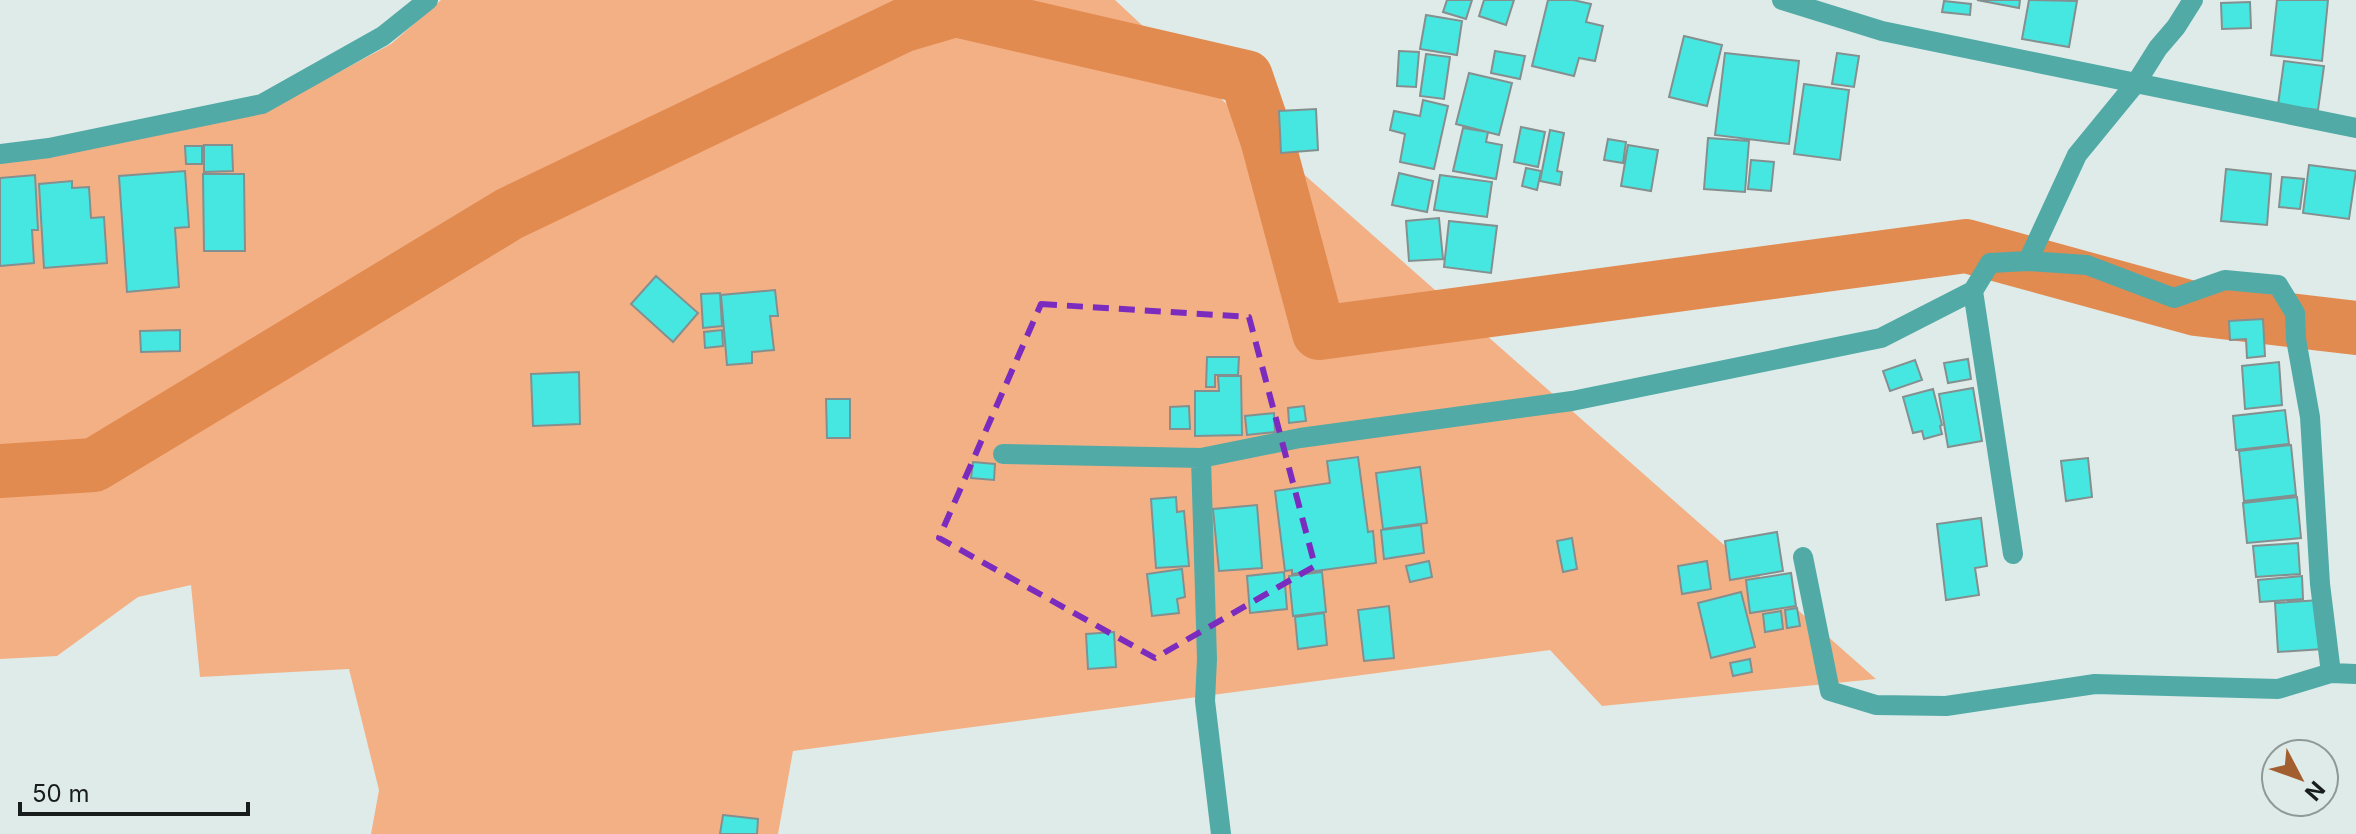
<svg xmlns="http://www.w3.org/2000/svg" width="2356" height="834" viewBox="0 0 2356 834" font-family="Inter,sans-serif">
  <style>
    .green { fill: #f4b085 }
    .lines { fill: none; stroke-linecap: round; stroke-linejoin: round }
    .river { stroke: #e28b51; stroke-width: 54 }
    .building { fill: #46e7e1; stroke: #84908f; stroke-width: 2 }
    .minor { stroke: #51aaa6; stroke-width: 20 }
    .marked { fill: none; stroke: #7b2cbf; stroke-width: 6; stroke-dasharray: 16 10; stroke-linejoin: round }
  </style>
  <rect width="100%" height="100%" fill="#deebe9"/>
  <path class="green" d="M441,0H1115L1274,148L1876,679L1602,706L1550,650L793,751L778,834H371L379,790L349,669L200,677L191,585L138,597L57,656L0,659V163L267,111L391,44Z"/>
  <g class="lines">
    <path class="river" d="M0,471L94,465L509,214L904,25L955,10L1246,77L1267,139L1319,333L1966,246L2196,309L2356,328"/>
  </g>
  <path class="building" d="M1447,0H1472L1466,19L1443,12Z
    M1484,0H1514L1506,25L1479,16Z
    M1548,0H1573L1591,4L1586,22L1603,26L1595,61L1579,58L1574,76L1532,66Z
    M1977,0H2020L2019,8Z
    M2029,0L2077,1L2069,47L2022,39Z
    M2277,0H2328L2322,61L2271,55Z
    M1944,1L1971,4L1970,15L1942,12Z
    M2250,2L2251,28L2222,29L2221,3Z
    M1426,15L1462,21L1457,55L1420,49Z
    M1684,36L1722,45L1707,106L1669,97Z
    M1399,51L1419,52L1416,87L1397,86Z
    M1495,51L1525,56L1520,79L1491,73Z
    M1725,53L1799,61L1789,144L1715,135Z
    M1837,53L1859,56L1854,87L1832,84Z
    M1426,54L1450,57L1444,99L1420,96Z
    M2284,61L2324,66L2318,110L2278,105Z
    M1469,73L1512,83L1499,135L1456,124Z
    M1804,84L1849,90L1840,160L1794,154Z
    M1423,100L1448,106L1434,169L1400,162L1405,134L1390,130L1394,111L1420,116Z
    M1316,109L1318,150L1281,153L1279,111Z
    M1521,127L1545,132L1538,167L1514,162Z
    M1463,128L1488,132L1486,142L1502,145L1496,179L1453,171Z
    M1550,130L1564,133L1557,171L1562,172L1560,185L1540,181Z
    M1708,138L1749,141L1745,192L1704,189Z
    M1608,139L1626,142L1623,163L1604,160Z
    M204,145H232L233,171L204,172Z
    M1628,145L1658,150L1651,191L1621,186Z
    M185,146H202V164H186Z
    M1751,160L1774,162L1771,191L1748,189Z
    M2309,165L2356,171L2349,219L2303,213Z
    M1526,168L1541,171L1537,190L1522,186Z
    M2226,169L2271,174L2267,225L2221,221Z
    M185,171L189,227L175,228L179,287L127,292L119,176Z
    M1399,173L1433,181L1427,212L1392,205Z
    M203,174H244L245,251H204Z
    M35,175L38,230H32L34,263L0,266V178Z
    M1440,175L1492,182L1487,217L1434,210Z
    M2282,177L2304,179L2300,209L2279,207Z
    M72,181V188L89,187L91,218L104,217L107,263L44,268L39,184Z
    M1439,218L1443,259L1409,261L1406,221Z
    M1449,221L1497,226L1491,273L1444,267Z
    M656,276L698,313L673,342L631,304Z
    M775,290L778,316H770L774,350L752,352V363L727,365L721,295Z
    M720,293L722,326L703,328L701,294Z
    M2263,319L2265,356L2247,358L2246,339L2230,340L2229,321Z
    M180,330V351L141,352L140,331Z
    M722,330L723,346L705,348L704,332Z
    M1207,357H1239L1238,375H1215V387H1206Z
    M1968,359L1971,379L1948,383L1944,363Z
    M1915,360L1922,380L1890,391L1883,371Z
    M2279,362L2282,405L2245,409L2242,366Z
    M579,372L580,424L533,426L531,374Z
    M1218,376H1241L1242,435L1195,436V391H1219Z
    M1973,388L1982,441L1948,447L1939,394Z
    M1933,389L1942,425L1940,426L1942,434L1924,439L1922,431L1913,433L1903,397Z
    M826,399H850V438H827Z
    M1189,406L1190,429H1170V407Z
    M1304,406L1306,421L1289,423L1288,408Z
    M2285,410L2289,444L2236,450L2233,416Z
    M1274,413L1275,432L1247,435L1245,416Z
    M2291,445L2296,495L2244,501L2239,451Z
    M1358,457L1368,532L1373,531L1376,563L1292,574V570L1285,571L1275,491L1330,483L1327,461Z
    M2088,458L2092,497L2066,501L2061,461Z
    M973,462L995,464L994,480L971,478Z
    M1420,467L1427,523L1383,529L1376,473Z
    M1176,497L1177,512L1184,511L1189,566L1156,568L1151,499Z
    M2297,497L2301,538L2247,543L2243,503Z
    M1257,505L1262,568L1219,571L1213,509Z
    M1981,518L1987,566L1975,568L1979,595L1946,600L1937,524Z
    M1421,525L1424,553L1384,559L1381,530Z
    M1777,532L1783,571L1730,580L1725,541Z
    M1572,538L1577,569L1563,572L1557,541Z
    M2298,543L2300,574L2256,577L2253,546Z
    M1429,561L1432,577L1410,582L1406,566Z
    M1707,561L1711,589L1682,594L1678,566Z
    M1182,569L1185,597L1177,599L1179,613L1152,616L1147,574Z
    M1284,572L1287,609L1250,613L1247,576Z
    M1322,572L1326,612L1293,616L1289,576Z
    M1791,573L1796,606L1750,613L1746,580Z
    M2302,576L2303,599L2260,602L2258,580Z
    M1741,592L1755,647L1711,658L1698,603Z
    M2320,600L2323,649L2278,652L2275,603Z
    M1389,606L1394,658L1364,661L1358,610Z
    M1797,608L1800,626L1787,628L1785,610Z
    M1781,611L1783,629L1765,632L1763,614Z
    M1324,613L1327,645L1298,649L1295,617Z
    M1114,632L1116,667L1088,669L1086,634Z
    M1750,659L1752,672L1733,676L1730,663Z
    M723,815L758,819L757,834H720Z"/>
  <g class="lines">
    <path class="minor" d="M1782,0L1882,31L2356,128
      M0,154L49,148L262,104L383,36L428,0
      M2028,261L2077,155L2136,83L2158,48L2176,27L2193,0
      M1973,291L2013,554
      M1003,454L1201,458L1300,438L1572,401L1881,338L1973,291L1990,263L2028,261L2087,265L2174,298L2225,280L2278,285L2295,313L2296,339L2310,417L2320,584L2331,673
      M1201,458L1207,659L1205,701L1221,834
      M1803,557L1830,691L1876,705L1946,706L2095,684L2278,689L2331,673L2356,674"/>
  </g>
  <path class="marked" d="M1041,304L1249,317L1315,566L1155,658L939,538Z"/>
  <g transform="translate(2300 778) rotate(131)"><circle r="38" fill="#deebe9" stroke="#8f9997" stroke-width="2"/>
  <path d="M0-6L14 30L0 20L-14 30Z" fill="#a25e2f"/>
  <text y="-12" font-size="22" font-weight="bold" text-anchor="middle" fill="#181d1c">N</text>
  </g>
  <path d="M20 802v12h228v-12" fill="none" stroke="#181d1c" stroke-width="4"/>
  <text x="32" y="802" font-size="24" fill="#181d1c" stroke="#deebe9" stroke-width="6" paint-order="stroke">50 m</text>
</svg>
